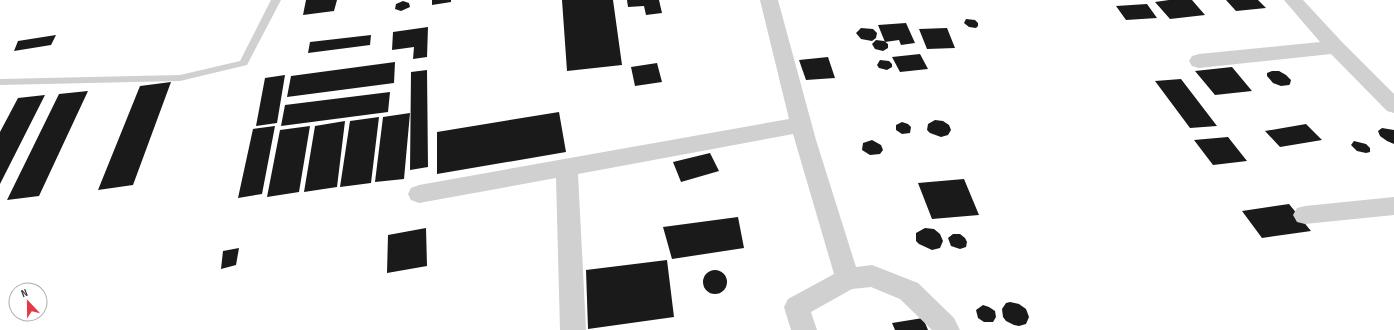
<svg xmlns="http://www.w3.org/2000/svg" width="1394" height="330" viewBox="0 0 1394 330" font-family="'Sofia Sans Condensed',sans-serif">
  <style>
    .building { fill: #1a1a1a }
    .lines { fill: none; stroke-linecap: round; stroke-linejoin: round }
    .lane { fill: #d0d0d0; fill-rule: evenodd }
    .street { fill: #d0d0d0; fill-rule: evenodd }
  </style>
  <rect width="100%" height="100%" fill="#fff"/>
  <path class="building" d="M306,0H337L334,11L303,15Z
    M432,0H451V2L432,5Z
    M562,0H613L622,65L567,71Z
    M627,0H659L662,13L646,15L644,6L628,7Z
    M1169,0H1192L1205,15L1170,19L1155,2Z
    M1226,0H1258L1266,8L1236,11Z
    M403,1L409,3L410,7L401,11L395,9L396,4Z
    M1147,4L1157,18L1126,20L1116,6Z
    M966,19L975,20L978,23V26L976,28L969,27L964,23Z
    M906,23L915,43L901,45L899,40L885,42L878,25Z
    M428,27L427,57L413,59L414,47L392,50L393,32Z
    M861,28L873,29L877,33L876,38L872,41L861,39L856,33Z
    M947,28L955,48L927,49L919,29Z
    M56,35L51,45L14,51L18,41Z
    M371,35L370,45L308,53L310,42Z
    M876,40L884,41L888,44V48L883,51L875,49L872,44Z
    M920,54L928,69L900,72L892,57Z
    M828,57L835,78L806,80L799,60Z
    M880,60L889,61L892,64V67L887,70L879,68L877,65Z
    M395,62L394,83L287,97L291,76Z
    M657,63L662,82L635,86L631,67Z
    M1232,67L1252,91L1215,95L1195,71Z
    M427,70L428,167L410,170L411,72Z
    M1272,71H1279L1286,75L1291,80L1290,84L1289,85L1281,86L1273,83L1267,76V73Z
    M285,75L277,123L256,126L265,78Z
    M1181,79L1217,126L1190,128L1155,81Z
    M171,82L133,185L98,190L140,86Z
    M88,91L39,196L7,200L59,94Z
    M390,92L388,112L281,126L285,105Z
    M45,95L0,184V132L18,98Z
    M559,112L566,152L437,174V132Z
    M410,113L404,179L375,182L383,117Z
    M379,117L371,183L340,187L350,121Z
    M935,120L943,121L949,125L951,130L948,135L941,137L930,133L927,130L928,124Z
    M345,121L337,187L304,192L315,126Z
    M902,122L908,124L911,127L910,133L902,134L896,130V125Z
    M1306,124L1322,140L1280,147L1265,131Z
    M275,126L262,194L238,198L253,129Z
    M310,126L299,192L267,197L280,130Z
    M1382,128L1394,130V144L1387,141L1380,136L1378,131Z
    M1228,137L1247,161L1213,165L1194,140Z
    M872,140L881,145L883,150L880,154L870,155L862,150L863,143Z
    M1354,141L1366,144L1370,148V152L1366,153L1357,151L1351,145Z
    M710,153L719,171L681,182L673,162Z
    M964,179L979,215L932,219L918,183Z
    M1289,204L1311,231L1262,238L1242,211Z
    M738,217L744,248L672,259L663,227Z
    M426,228L427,266L387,273L388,235Z
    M925,228L934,229L940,234L943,241L940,248L932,250L919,244L916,241V233Z
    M953,234H960L965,238L967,242L966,247L960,249L951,246L948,238Z
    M239,248L236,265L221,269L223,251Z
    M667,260L674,317L588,329L586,270Z
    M703 282a12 12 0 1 1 24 0a12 12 0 1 1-24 0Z
    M1010,302L1019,304L1026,309L1029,317L1026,324L1019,326L1014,325L1006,321L1003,317L1002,309L1006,303Z
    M983,305L989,307L995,311L996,317L993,322H984L978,318L976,310Z
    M923,318L928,330H895L892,323Z"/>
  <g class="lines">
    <path class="lane" d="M271,0H281L247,65L180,81L0,85V79L180,75L240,61Z"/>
    <path class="street" d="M760,0H778L816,140L856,267L872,265L918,283L954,318L960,330H932L900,299L871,287L852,289L811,312L817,330H791L784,307L788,299L834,274L793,134L578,174L586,330H560L556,178L419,203L411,200L408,194L411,188L419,185L789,119Z
      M1284,0H1303L1342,42L1394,94V113L1387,111L1331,54L1199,68L1192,66L1189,61L1192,56L1199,54L1320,42Z
      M1394,197V215L1305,224L1297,222L1293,215L1297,208L1305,206Z"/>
  </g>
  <g transform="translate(28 302) rotate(338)"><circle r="19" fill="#ffffff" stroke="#adadad"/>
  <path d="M0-3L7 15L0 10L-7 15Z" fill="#e63946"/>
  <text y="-6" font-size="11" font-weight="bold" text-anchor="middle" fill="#333333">N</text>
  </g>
</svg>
